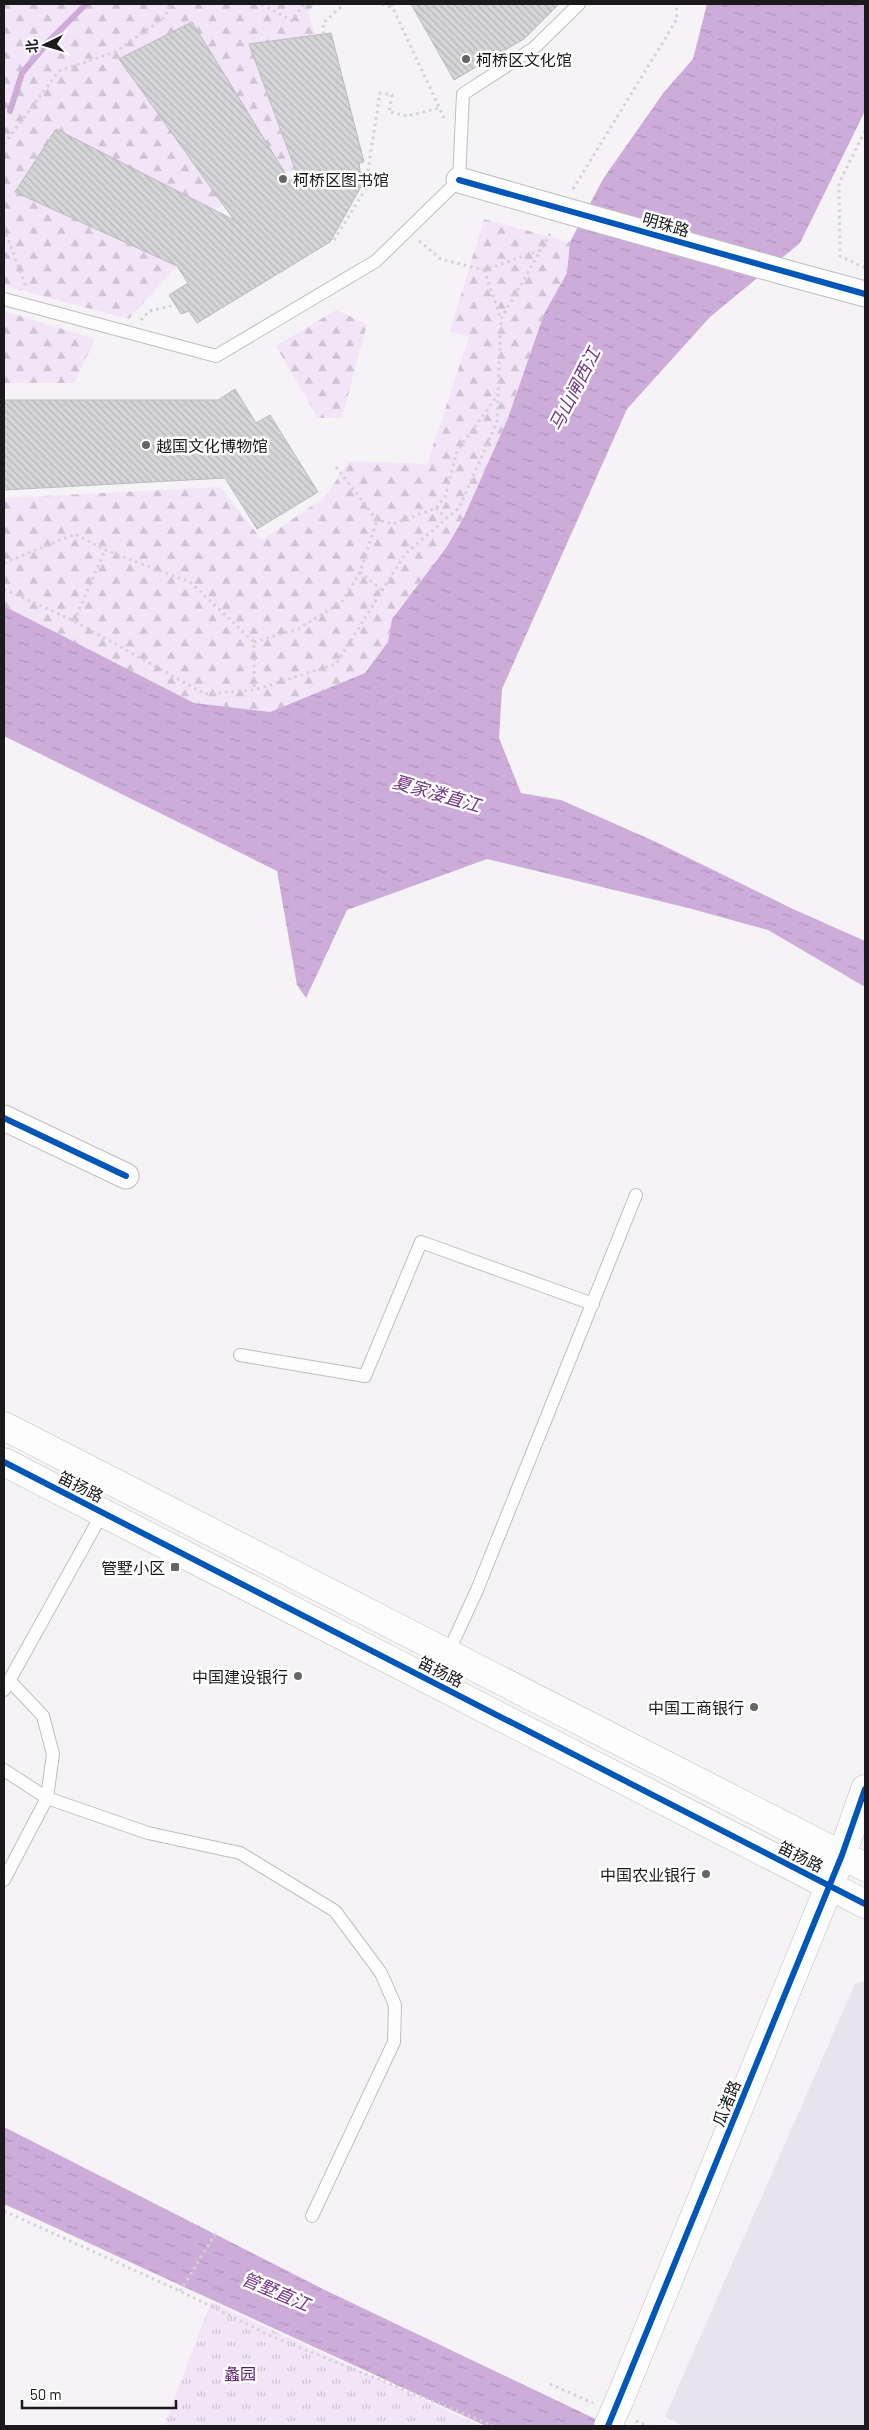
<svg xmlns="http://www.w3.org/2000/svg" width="869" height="2430" viewBox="0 0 869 2430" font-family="Barlow,'Noto Sans SC',sans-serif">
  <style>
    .built { fill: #e9e4eb }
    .forest { fill: url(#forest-firs) }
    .park { fill: url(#park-tufts) }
    .water { fill: url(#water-ripples) }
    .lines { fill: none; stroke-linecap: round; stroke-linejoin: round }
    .stream { stroke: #ceacda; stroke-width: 6 }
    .building { fill: url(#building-back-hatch); stroke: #bdbbbd }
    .lane-casing { stroke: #bfbec0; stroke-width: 14 }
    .street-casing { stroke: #bfbec0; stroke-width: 27 }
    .secondary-casing { stroke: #bfbec0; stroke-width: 29 }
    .path { stroke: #d4d3d4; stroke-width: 3; stroke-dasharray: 2.5 4; stroke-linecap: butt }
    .lane { stroke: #fefdfe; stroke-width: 12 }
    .street { stroke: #fefdfe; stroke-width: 25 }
    .secondary { stroke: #fefdfe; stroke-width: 28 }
    .street-bridge-casing { stroke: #bfbec0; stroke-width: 27; stroke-linecap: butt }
    .secondary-bridge-casing { stroke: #bfbec0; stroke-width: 29; stroke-linecap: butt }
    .street-bridge { stroke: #fefdfe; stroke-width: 25 }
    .secondary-bridge { stroke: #fefdfe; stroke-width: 28 }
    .cycleway-casing { stroke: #fff; stroke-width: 9 }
    .cycleway { stroke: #0057b8; stroke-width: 6 }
    .poi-dot { fill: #676568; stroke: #fff; stroke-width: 2 }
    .labels { text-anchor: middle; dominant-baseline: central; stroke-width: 5; stroke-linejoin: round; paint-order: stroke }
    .poi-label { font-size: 16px; fill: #1b191b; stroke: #fff; text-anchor: end }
    .street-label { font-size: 16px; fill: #1b191b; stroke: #fff }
    .park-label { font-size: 16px; fill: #541866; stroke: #fff }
    .water-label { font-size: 18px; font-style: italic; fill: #723684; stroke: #fff }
  </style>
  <defs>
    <pattern id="forest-firs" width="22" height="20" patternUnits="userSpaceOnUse" patternTransform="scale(1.25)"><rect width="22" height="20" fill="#f3e5f8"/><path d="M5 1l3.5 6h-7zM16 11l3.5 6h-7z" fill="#d0c4d4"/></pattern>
    <pattern id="park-tufts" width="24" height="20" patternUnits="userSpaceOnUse" patternTransform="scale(1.25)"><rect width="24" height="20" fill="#f3e5f8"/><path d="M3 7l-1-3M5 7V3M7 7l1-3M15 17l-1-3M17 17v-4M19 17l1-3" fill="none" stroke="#d0c4d4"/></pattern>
    <pattern id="water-ripples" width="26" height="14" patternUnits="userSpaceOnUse" patternTransform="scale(1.25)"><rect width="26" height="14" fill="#ceacda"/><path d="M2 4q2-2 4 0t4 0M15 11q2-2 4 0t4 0" fill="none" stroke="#b093ba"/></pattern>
    <pattern id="building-back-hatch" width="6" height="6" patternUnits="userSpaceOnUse" patternTransform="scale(1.25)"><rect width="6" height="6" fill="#d5d4d6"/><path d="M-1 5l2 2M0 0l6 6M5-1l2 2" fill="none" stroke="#b6b5b7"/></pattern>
  </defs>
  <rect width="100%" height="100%" fill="#f5f3f6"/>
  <path class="built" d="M865,1981V2426H684L665,2417L855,1984Z"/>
  <path class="forest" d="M4,4H315L308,12L315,35L249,45L295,169L284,173L191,22L119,59L224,205L214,210L16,192L177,266L129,319L4,286Z
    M484,219L570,242L567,273L544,314L508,418L464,517L446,548L392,618L388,642L365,673L270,712L193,703L4,606V498L220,487L262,540L326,496L349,461L427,464L469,337L450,331Z
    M336,310L367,324L342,418H318L276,346Z
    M4,311L95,339L74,383H4Z"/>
  <path class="park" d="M211,2302L481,2426H164Z"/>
  <path class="water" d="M707,4H865V111L800,243L710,317L627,409L502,689L499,738L521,793L561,800L656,842L793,909L865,941V987L768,930L692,909L487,859L347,910L306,998L297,985L277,871L4,736V606L194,703L270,712L365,673L388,642L392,619L446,548L464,517L508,418L544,314L567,273L570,242L603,179L664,92L693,59Z
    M4,2127L327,2291L610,2426H486L4,2204Z"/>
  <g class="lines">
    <path class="stream" d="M10,111L22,73L49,41L86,4"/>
  </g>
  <path class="building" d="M411,4H559L524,39L454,80Z
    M192,22L290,181L298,177L249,44L331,33L364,162L359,163L362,185L330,242L197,323L189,311L181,314L169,295L188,283L177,266L15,192L56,129L234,220L119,59Z
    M235,389L256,423L270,415L318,492L257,529L225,478L4,490V400H218Z"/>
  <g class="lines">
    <g class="lane-casing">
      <path id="lane" d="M4,299L216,356L376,261L459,180L463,94L534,48L579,4
        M240,1355L365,1376L421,1242L593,1304
        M448,1653L477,1590L636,1195
        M4,1690L103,1512
        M4,1770L47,1798L148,1833L240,1853L335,1911L381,1973L395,2005L394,2042L312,2216
        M4,1880L47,1798L53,1754L43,1716L9,1680"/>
    </g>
    <g class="street-casing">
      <path id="street" d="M459,180L553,207
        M791,274L865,294
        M4,1118L126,1176"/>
    </g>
    <g class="secondary-casing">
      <path id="secondary" d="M4,1426L865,1867
        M4,1462L865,1904
        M620,2399L842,1855L865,1789"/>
    </g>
    <path class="path" d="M262,4L292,21L304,4
      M382,4L392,8
      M391,4L445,120
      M324,34L323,23L344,4
      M865,131L839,183L840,256L865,268
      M4,144L59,71L115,52L165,17L170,4
      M573,189L677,19L676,4
      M4,228L26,287
      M334,240L365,190L380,93L392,95L389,112L407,116L440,108
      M419,241L441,259L484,270L541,250L552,230
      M484,270L501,319
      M141,320L149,311L175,305
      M336,467L377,520L393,524L436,508L445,497L457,451L498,395
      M436,508L446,518
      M4,563L75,534L105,550L190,582L254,642V690
      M360,572L382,590
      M4,589L74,621L205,694L254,690L336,664L405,554L459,508L497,422L501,319L541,250
      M74,621L105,550
      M254,642L298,629L342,602L360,572L377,520
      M4,2211L180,2291L269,2335L494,2426
      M180,2291L217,2231
      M550,2384L593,2403
      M636,2421L649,2426"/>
    <use href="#lane" class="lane"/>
    <use href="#street" class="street"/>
    <use href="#secondary" class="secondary"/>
    <g class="street-bridge-casing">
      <path id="street-bridge" d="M553,207L791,274"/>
    </g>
    <g class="secondary-bridge-casing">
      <path id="secondary-bridge" d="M608,2426L620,2399"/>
    </g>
    <use href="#street-bridge" class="street-bridge"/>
    <use href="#secondary-bridge" class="secondary-bridge"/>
    <g class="cycleway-casing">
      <path id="cycleway" d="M459,180L865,294
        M4,1118L126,1176
        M4,1462L865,1904
        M608,2426L842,1855L865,1789"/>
    </g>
    <use href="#cycleway" class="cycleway"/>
  </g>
  <g class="poi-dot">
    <circle cx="466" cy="59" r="5"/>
    <circle cx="283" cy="179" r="5"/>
    <circle cx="146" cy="445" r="5"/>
    <rect x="170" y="1562" width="10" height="10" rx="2.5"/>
    <circle cx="298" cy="1676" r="5"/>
    <circle cx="754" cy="1707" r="5"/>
    <circle cx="706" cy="1874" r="5"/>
  </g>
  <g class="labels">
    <g class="poi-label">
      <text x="476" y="59" text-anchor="start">柯桥区文化馆</text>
      <text x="293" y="179" text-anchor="start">柯桥区图书馆</text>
      <text x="156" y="445" text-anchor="start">越国文化博物馆</text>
      <text x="165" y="1567">管墅小区</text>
      <text x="288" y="1676">中国建设银行</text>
      <text x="744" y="1707">中国工商银行</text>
      <text x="696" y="1874">中国农业银行</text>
    </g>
    <g class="street-label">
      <text transform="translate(666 224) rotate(16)">明珠路</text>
      <text transform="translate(81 1486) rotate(27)">笛扬路</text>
      <text transform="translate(441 1671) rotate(27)">笛扬路</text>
      <text transform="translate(801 1856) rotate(27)">笛扬路</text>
      <text transform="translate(726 2103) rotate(-68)">瓜渚路</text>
    </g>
    <g class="park-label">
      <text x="240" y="2373">蠡园</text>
    </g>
    <g class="water-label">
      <text transform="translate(574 389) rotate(-63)">马山闸西江</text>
      <text transform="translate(437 793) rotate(16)">夏家溇直江</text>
      <text transform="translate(276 2291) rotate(23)">管墅直江</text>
    </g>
  </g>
  <rect width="869" height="2430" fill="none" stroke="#1b191b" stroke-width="10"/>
  <g transform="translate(45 45) rotate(265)" stroke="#ffffff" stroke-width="4" paint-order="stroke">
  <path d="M0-4L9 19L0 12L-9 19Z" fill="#1b191b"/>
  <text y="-8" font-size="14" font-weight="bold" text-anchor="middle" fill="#1b191b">北</text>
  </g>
  <path d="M22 2400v8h154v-8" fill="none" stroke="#1b191b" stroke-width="2.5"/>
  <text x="30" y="2400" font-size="15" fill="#1b191b" stroke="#ffffff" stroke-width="4" paint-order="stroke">50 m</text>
</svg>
